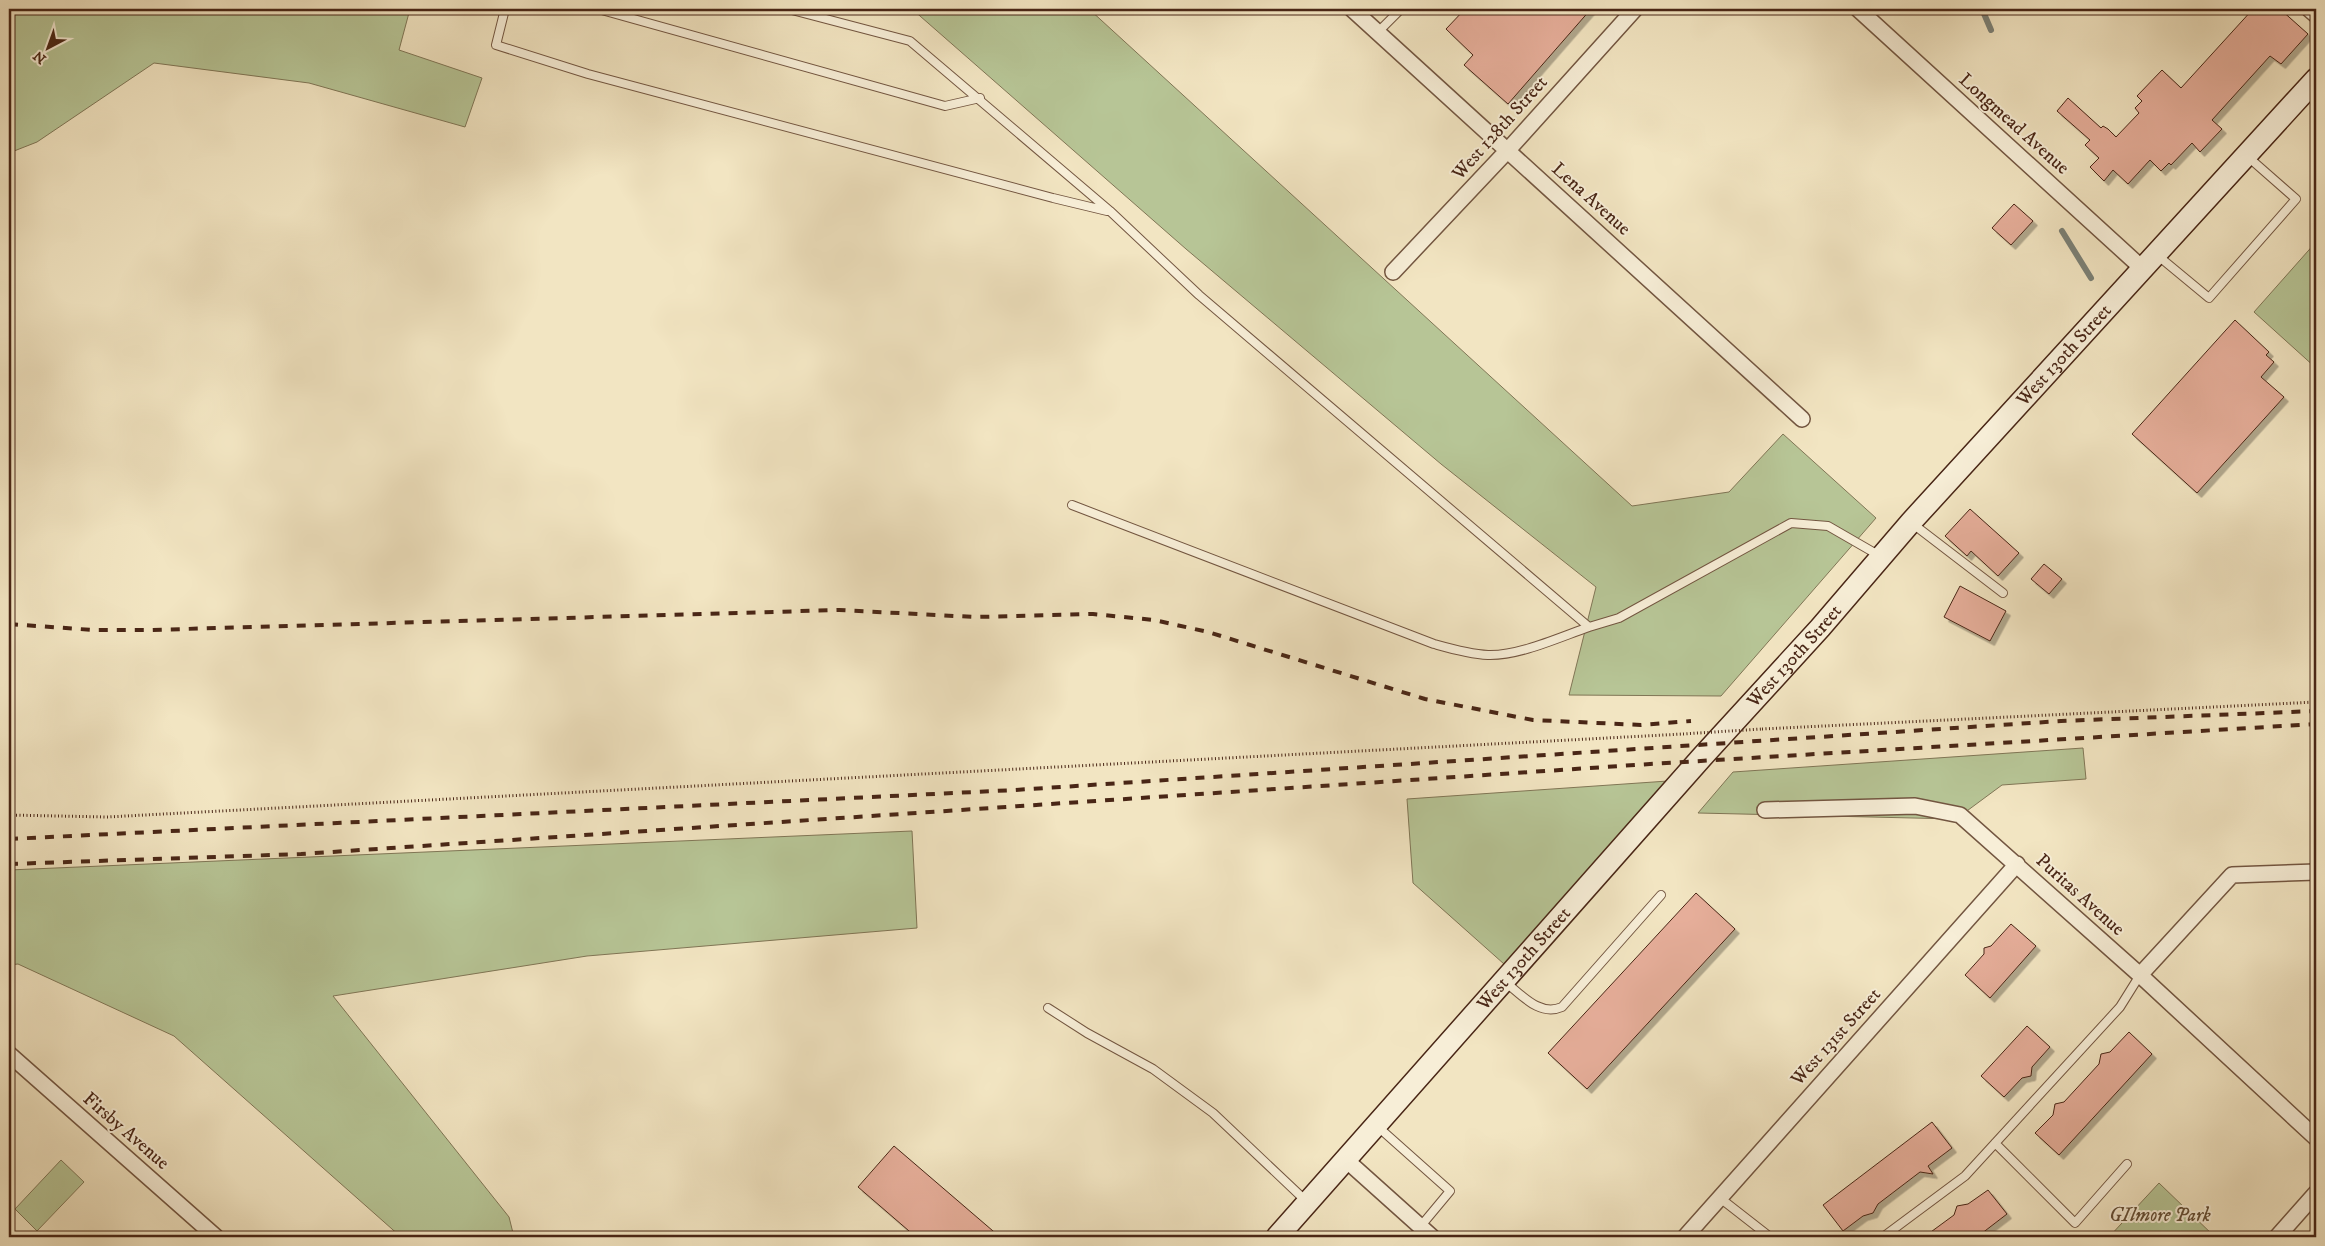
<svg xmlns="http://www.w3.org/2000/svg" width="2325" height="1246" viewBox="0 0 2325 1246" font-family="'IM FELL DW Pica',serif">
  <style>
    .green { fill: #b7c596; stroke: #807656 }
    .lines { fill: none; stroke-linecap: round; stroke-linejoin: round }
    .stream { stroke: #7b8177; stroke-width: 6 }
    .building { fill: #e6ae9a; stroke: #492616; filter: url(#shadow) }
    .service-casing { stroke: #735641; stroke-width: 10 }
    .minor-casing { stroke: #735641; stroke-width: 18 }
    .secondary-casing { stroke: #492616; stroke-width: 24 }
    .path { stroke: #492616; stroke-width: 3; stroke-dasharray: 1 2.5; stroke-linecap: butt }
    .service { stroke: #f7eed7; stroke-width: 8 }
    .minor { stroke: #f7eed7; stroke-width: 15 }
    .secondary { stroke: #f7eed7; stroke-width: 21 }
    .rail { stroke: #492616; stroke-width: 4; stroke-dasharray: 9 9; stroke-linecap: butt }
    .path-bridge { stroke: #492616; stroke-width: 3; stroke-dasharray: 1 2.5; stroke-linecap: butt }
    .labels { text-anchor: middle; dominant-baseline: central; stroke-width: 4; stroke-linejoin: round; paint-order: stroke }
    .street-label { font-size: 19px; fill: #492616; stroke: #f7eed7 }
    .park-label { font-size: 19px; font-style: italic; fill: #644e36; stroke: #f7eed7 }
  </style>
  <defs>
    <filter id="shadow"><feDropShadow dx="4.5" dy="4.5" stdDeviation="0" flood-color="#0004"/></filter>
  </defs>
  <rect width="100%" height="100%" fill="#f2e5c2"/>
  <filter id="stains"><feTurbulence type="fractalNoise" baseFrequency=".004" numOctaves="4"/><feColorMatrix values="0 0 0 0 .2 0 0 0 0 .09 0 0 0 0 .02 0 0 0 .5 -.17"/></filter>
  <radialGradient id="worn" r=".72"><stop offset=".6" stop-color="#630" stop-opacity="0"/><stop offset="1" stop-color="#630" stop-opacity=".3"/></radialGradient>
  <path class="green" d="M9,9H410L399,50L482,78L465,127L309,83L154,63L37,142L9,153Z
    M912,9H1089L1632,506L1729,492L1783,434L1876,518L1721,696L1569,695L1596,587L1441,464L1186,249Z
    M2316,242V368L2254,312Z
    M2083,748L2086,779L2002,785L1956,819L1698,813L1733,772Z
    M1668,781L1504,964L1413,883L1407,799Z
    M912,831L917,928L587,956L333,996L509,1217L514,1237H401L174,1036L18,964L9,965V870Z
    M61,1160L84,1182L37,1231L15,1209Z
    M2159,1183L2215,1237H2109Z"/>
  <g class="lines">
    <path class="stream" d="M1982,9L1991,30
      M2062,231L2091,278"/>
  </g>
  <path class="building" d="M1465,9H1591L1508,104L1464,65L1473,55L1446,29Z
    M2253,9H2280L2308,34L2281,64L2270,56L2212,120L2222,129L2200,152L2192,143L2171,165L2169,163L2161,171L2150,160L2128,184L2113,170L2104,181L2090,167L2099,158L2085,145L2090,140L2057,111L2068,98L2101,128L2103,126L2108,129L2116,137L2139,113L2135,108L2142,101L2137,96L2162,70L2181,88Z
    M2014,204L2033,221L2011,245L1992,228Z
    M2235,320L2269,352L2266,355L2274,362L2261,377L2284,397L2197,493L2132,434Z
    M1970,509L2019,553L1998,576L1971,551L1967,556L1945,536Z
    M2044,564L2062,579L2049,594L2031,579Z
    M1960,586L2006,611L1990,641L1944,617Z
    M1696,893L1735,929L1587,1089L1548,1053Z
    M2011,924L2036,946L1990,998L1965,975L1984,954V948L1991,946Z
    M2027,1026L2050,1047L2032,1067L2031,1076L2022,1078L2004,1097L1981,1076Z
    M2129,1032L2152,1054L2059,1155L2035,1133L2053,1115L2055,1104L2064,1102L2099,1064L2101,1054L2110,1052Z
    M1932,1122L1952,1148L1928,1166L1933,1174L1920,1172L1878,1204L1873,1213L1863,1216L1843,1231L1823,1205Z
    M894,1146L1000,1237H916L858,1187Z
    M1988,1190L2007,1214L1977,1237H1924L1954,1215L1957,1206L1968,1204Z"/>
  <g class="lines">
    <g class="service-casing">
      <path id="service" d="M505,9L496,45L588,74L1053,198L1107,211
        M598,9L945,106L980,98
        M788,9L910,41L1110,211L1199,295L1589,627L1619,618L1791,523L1828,526L1880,556
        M1378,32L1401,9
        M2157,255L2209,298L2296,199L2247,156
        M1072,505L1434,644C1452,649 1469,654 1488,655C1519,656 1560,637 1589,627
        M1913,524L2003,593
        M1504,981C1521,994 1539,1017 1562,1007L1661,895
        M1048,1008L1087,1033L1153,1069L1213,1113L1306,1201
        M1377,1126L1450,1191L1420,1227
        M1995,1143L2075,1223L2127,1164
        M1720,1198L1770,1237
        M1883,1237L1965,1176L2120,1007L2140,975"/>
    </g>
    <g class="minor-casing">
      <path id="minor" d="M1352,9L1802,419
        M1858,9L2143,269
        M2309,9L2316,15
        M1393,272L1508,150L1635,9
        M1765,810L1915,806L1960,815L2140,975L2316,1138
        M2140,975L2232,875L2316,872
        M9,1054L216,1237
        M1345,1159L1432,1237
        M1685,1237L2017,864
        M2277,1237L2316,1193"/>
    </g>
    <g class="secondary-casing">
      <g id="secondary">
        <path id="s1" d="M1277,1237L1702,757L1820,628L1911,522L2316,79"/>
      </g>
    </g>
    <path class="path" d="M1762,729L2316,702
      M9,815L107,817L1683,734"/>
    <use href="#service" class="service"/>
    <use href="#minor" class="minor"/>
    <use href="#secondary" class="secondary"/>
    <path class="rail" d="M9,624L93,630H150L839,610L975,617L1093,614L1154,620L1208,632L1425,699L1533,720L1641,725L1691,721
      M9,839L1015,790L2061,721L2316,711
      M9,864L301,854L1650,764L2316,724"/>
    <path class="path-bridge" d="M1683,734L1762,729"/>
  </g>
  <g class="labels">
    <g class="street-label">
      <text transform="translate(2014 124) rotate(42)">Longmead Avenue</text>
      <text transform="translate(1500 128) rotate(-48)">West 128th Street</text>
      <text transform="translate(1591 199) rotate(42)">Lena Avenue</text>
      <text stroke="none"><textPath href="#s1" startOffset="1182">West 130th Street</textPath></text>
      <text stroke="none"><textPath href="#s1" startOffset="778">West 130th Street</textPath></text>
      <text transform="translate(2080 895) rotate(42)">Puritas Avenue</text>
      <text stroke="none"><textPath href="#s1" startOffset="372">West 130th Street</textPath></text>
      <text transform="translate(1836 1037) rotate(-48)">West 131st Street</text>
      <text transform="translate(126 1131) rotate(41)">Firsby Avenue</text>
    </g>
    <g class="park-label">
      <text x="2160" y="1215">GIlmore Park</text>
    </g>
  </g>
  <rect width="2325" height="1246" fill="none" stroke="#f2e5c2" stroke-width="30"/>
  <rect x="10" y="10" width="2305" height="1226" fill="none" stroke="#492616" stroke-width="2.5"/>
  <rect x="15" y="15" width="2295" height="1216" fill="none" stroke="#492616"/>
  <g transform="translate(48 48) rotate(221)" stroke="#f7eed7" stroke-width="4" paint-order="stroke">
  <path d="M0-4L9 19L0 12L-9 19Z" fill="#492616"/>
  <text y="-8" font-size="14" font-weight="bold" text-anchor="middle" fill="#492616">N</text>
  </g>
  <rect width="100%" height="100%" filter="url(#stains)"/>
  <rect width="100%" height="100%" fill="url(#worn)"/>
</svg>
